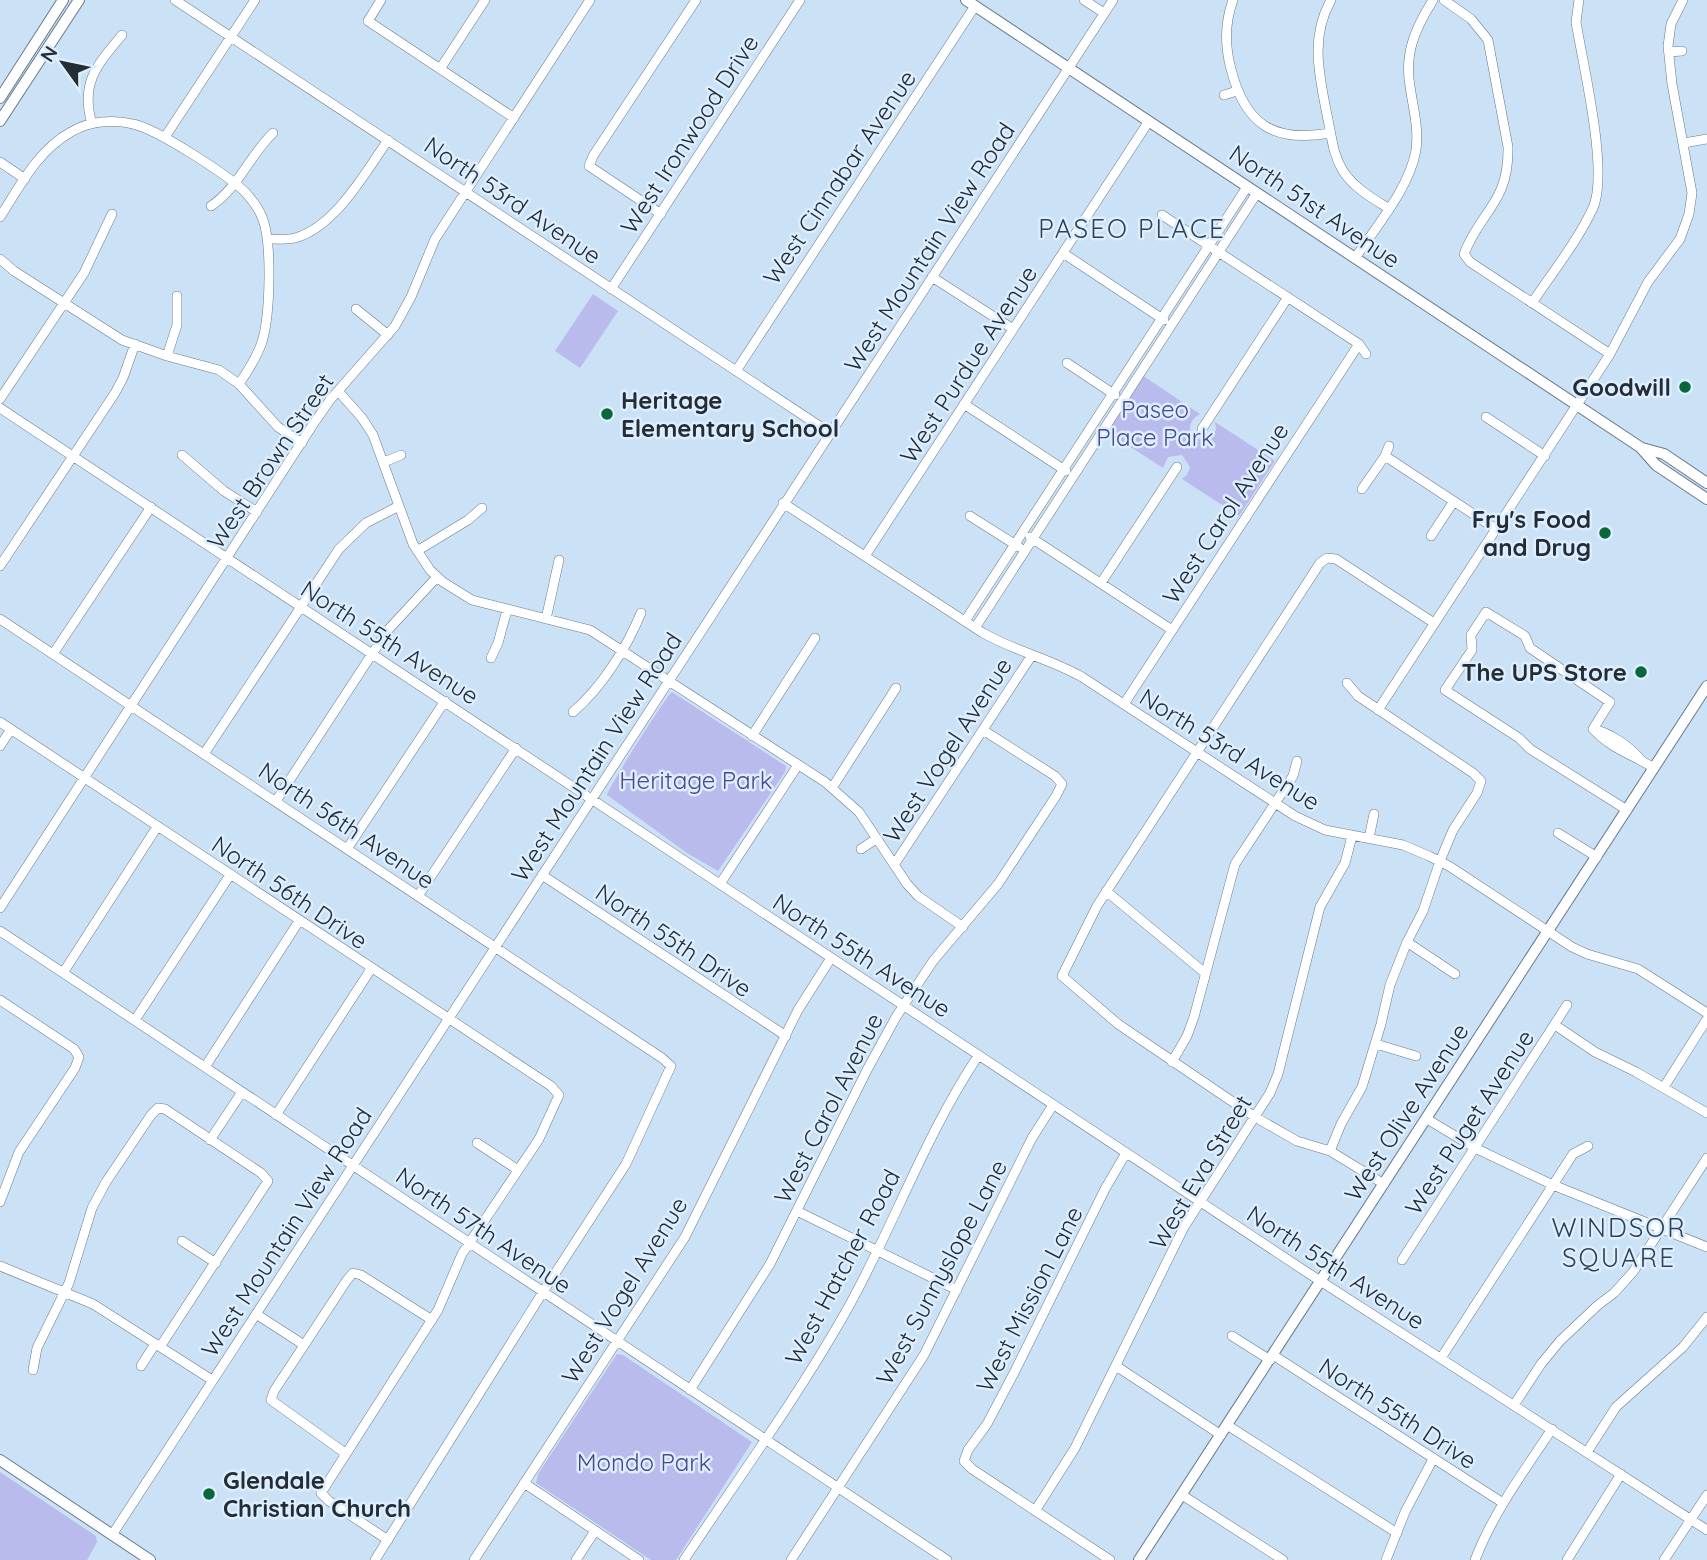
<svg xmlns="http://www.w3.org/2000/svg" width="1707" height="1560" viewBox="0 0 1707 1560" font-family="Quicksand,sans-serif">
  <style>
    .green { fill: #b9bbed }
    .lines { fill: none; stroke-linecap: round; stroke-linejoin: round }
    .minor-casing { stroke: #667a8d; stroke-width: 10 }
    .major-casing { stroke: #667a8d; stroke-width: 12 }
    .minor { stroke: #fff; stroke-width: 9 }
    .major { stroke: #fff; stroke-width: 10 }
    .poi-dot { fill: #09673a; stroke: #dceeff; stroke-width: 2.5 }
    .labels { text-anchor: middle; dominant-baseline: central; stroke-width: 5; stroke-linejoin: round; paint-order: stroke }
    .street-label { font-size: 24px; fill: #242c34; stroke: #dceeff }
    .poi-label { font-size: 24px; font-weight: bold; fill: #242c34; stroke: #dceeff; text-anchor: end }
    .park-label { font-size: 24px; fill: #4b4989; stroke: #dceeff }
    .neighbourhood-label { font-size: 26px; letter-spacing: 2px; fill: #2f4253; stroke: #dceeff }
  </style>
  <rect width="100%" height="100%" fill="#cbe1f6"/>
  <path class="green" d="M593,294L618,311L580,368L555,351Z
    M1142,375L1200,414C1183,423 1189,442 1209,440L1216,430L1215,422L1275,461L1239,516L1182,479L1187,475L1190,467L1182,455L1168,457L1163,468L1106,431Z
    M672,692L786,766L785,772L718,871L687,853L607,795C610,785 666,696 672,692Z
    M617,1354L623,1355L752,1442L676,1560H651L536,1483L538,1474Z
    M0,1472L96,1536L97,1542L87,1560H0Z"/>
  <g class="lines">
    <g class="minor-casing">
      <path id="minor" d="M175,0L830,433
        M381,0L368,21L514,118
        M1084,0L1104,13
        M1233,0C1225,22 1225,47 1231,69C1245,125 1274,143 1330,133
        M1331,0C1309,39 1320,78 1328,120C1332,138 1333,155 1343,171C1354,188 1372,198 1388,208
        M1444,0L1471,19L1488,40L1508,147C1509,203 1481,210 1464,254L1470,262L1610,354
        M1669,52L1682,51
        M440,69L485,0
        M1224,95L1237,91
        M92,124C80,83 97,65 122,35
        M165,137L255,0
        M1684,143L1707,139
        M0,162L25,179
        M211,206C238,188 250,155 273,133
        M661,214L589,166L593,156L696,0
        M1162,215L1359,344L1366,354
        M0,217C20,186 38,150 71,132C89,121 113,119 133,124C157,129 228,175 246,193C252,200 258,207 261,215C273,239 270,316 262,342C257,357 248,371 239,384
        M268,239C277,239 287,240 295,238C335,227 366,172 388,140
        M1063,253L1164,320
        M1355,258C1376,227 1410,187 1416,150C1419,128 1413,108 1410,86C1404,53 1416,27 1433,0
        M0,259L14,271L122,340L167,356L219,370L239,384L278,427L302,443
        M932,277L1013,329
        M611,289L800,0
        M1532,303C1552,273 1577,242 1593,208C1609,172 1583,65 1576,22L1579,0
        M356,309L388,335
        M167,356L177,325V296
        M1067,363L1115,395
        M736,371L975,6
        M338,391L362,418L373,435L413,544L430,570L443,582L472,600L590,630L825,782L859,812L907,884L918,896L963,927
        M0,399L84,273L112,214
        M964,404L1066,471
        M0,408L1308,1273L1707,1530
        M1486,417L1545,456
        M1202,429L1288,297
        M182,455L224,491L257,512
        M1385,456L1496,529
        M384,462L401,455
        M1362,489L1385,456L1389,446
        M783,503L983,633C1015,651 1050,659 1082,677L1295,816L1325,830L1403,845L1429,856L1449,866L1572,947L1587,954L1638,969L1707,1013
        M970,516L1019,547
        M1431,536L1454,501
        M1030,537L1172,630
        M417,551L468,520L482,508
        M865,556L1149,121
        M0,566L115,393L123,378L135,344
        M1101,583L1177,467
        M0,619L662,1058L671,1066L626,1164L543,1292L375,1560
        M546,619L559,560
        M965,621L1247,187
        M975,628L1257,193
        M53,654L151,507
        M491,658L498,643L507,610
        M1124,704L1359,344
        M1378,710L1610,354L1648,282L1680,239L1689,214L1692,193L1672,84L1668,46L1671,24L1683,0
        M573,712C602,687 626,649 641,613
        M0,722L551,1086L559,1095L539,1139L462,1254L438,1310L321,1493L329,1501L388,1540
        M1593,729L1610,702L1530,648L1525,636L1486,612L1471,635L1472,650L1445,690L1519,738L1530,749L1627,810
        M1593,729C1610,748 1633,755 1654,768
        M1594,729C1610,733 1629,746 1640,759
        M752,736L815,638
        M0,746L11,729
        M204,754L339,549L366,523L399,506
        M832,788L896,688
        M276,801L387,631L437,577
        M1558,833L1597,857
        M1369,838L1374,814
        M347,849L445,701
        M861,849L876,839
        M894,865L1032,655
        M542,875L786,1036
        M720,884L798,765
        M1106,891L1205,973
        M418,896L516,748
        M0,908L312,426L330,400L395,326L411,297L435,239L590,0
        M0,931L947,1560
        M1407,942L1455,974
        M63,973L157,827
        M0,1000L74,1049L79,1057L75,1068L19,1152L0,1202
        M135,1020L230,875
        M1555,1025L1595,1052L1636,1072L1707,1113
        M1376,1044L1416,1056
        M1172,1062L1187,1036L1194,1017L1235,864L1293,776L1297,761
        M205,1067L299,921
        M1664,1087L1707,1019
        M276,1115L371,969
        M1427,1119L1475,1148L1553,1185L1707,1247
        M210,1140L242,1092
        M477,1143L518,1170
        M1330,1151L1341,1124L1362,1087L1381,1024L1390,985L1407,942L1423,911L1440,861L1453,830L1477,793L1481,781L1473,773L1358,696L1347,683
        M1384,1184L1330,1151L1297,1141L1255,1117L1118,1024L1062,976L1097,906L1320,563L1327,558L1336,559L1434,623
        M797,1211L957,1290
        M182,1241L216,1263
        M1402,1260L1567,1005
        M0,1266L93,1304L212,1380
        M256,1314L304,1345
        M1232,1336L1270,1360
        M1273,1355L1503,1503
        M1441,1358L1573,1154L1588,1146
        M141,1366L155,1344
        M1116,1366L1221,1435
        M33,1370L37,1348L69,1283L92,1208L106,1182L151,1115L158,1108L165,1109L261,1173L268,1181L160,1347
        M690,1390L770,1264L867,1070L896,1017L933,961L998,884L1056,796L1062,784L1055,776L983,730
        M1514,1405L1541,1364L1560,1341L1598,1305L1614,1293L1633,1272L1707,1158
        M1227,1425L1397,1533
        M1587,1452L1616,1407L1683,1347L1707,1317
        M345,1453L271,1400L274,1391L347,1280L353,1273L361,1275L432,1320
        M524,1483L639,1560
        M1182,1495L1283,1560
        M1035,1511L1075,1448L1184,1227L1270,1093L1278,1074L1320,907L1345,863L1352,836
        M112,1535L1113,0
        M474,1560L685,1237L798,1010L831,958
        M576,1560L595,1531
        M684,1560C738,1479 796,1399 844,1315C892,1231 924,1137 978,1056
        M791,1560L924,1355L1032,1138L1053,1105
        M1110,1560L972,1469L964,1461L968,1450L987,1424L1015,1371L1105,1189L1126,1153
        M1386,1560L1405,1512L1433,1459
        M1475,1560C1493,1513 1524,1471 1552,1429
        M1567,1560L1621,1474
        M1664,1560L1707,1495"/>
    </g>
    <g class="major-casing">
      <path id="major" d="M966,0L1640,447L1656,465L1707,499
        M0,98L63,0
        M0,121L79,0
        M1642,448L1664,454L1707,483
        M0,1460L150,1560
        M1139,1560L1707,686"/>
    </g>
    <use href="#minor" class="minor"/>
    <use href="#major" class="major"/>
  </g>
  <g class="poi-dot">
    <circle cx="1685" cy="387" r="7"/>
    <circle cx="607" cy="414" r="7"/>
    <circle cx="1605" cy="533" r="7"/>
    <circle cx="1641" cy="672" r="7"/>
    <circle cx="209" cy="1494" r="7"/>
  </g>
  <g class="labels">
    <g class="street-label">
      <text transform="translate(689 134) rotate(-57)">West Ironwood Drive</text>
      <text transform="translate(839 177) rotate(-56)">West Cinnabar Avenue</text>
      <text transform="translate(513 200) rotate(34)">North 53rd Avenue</text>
      <text transform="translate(1315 206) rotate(34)">North 51st Avenue</text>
      <text transform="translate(929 247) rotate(-57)">West Mountain View Road</text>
      <text transform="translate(968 364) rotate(-57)">West Purdue Avenue</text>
      <text transform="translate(270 461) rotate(-56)">West Brown Street</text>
      <text transform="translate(1225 513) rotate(-57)">West Carol Avenue</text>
      <text transform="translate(390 642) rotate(33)">North 55th Avenue</text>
      <text transform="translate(1230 749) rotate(32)">North 53rd Avenue</text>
      <text transform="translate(947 750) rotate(-57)">West Vogel Avenue</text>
      <text transform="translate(596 757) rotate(-57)">West Mountain View Road</text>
      <text transform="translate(347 825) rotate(34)">North 56th Avenue</text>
      <text transform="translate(290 892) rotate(34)">North 56th Drive</text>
      <text transform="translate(674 940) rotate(34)">North 55th Drive</text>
      <text transform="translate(862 955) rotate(33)">North 55th Avenue</text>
      <text transform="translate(828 1108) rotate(-63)">West Carol Avenue</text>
      <text transform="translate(1406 1112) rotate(-57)">West Olive Avenue</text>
      <text transform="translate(1469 1122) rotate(-57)">West Puget Avenue</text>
      <text transform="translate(1200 1172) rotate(-59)">West Eva Street</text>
      <text transform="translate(484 1230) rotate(34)">North 57th Avenue</text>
      <text transform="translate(286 1232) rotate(-57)">West Mountain View Road</text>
      <text transform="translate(842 1267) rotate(-62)">West Hatcher Road</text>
      <text transform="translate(1336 1267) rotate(33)">North 55th Avenue</text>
      <text transform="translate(941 1272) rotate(-62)">West Sunnyslope Lane</text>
      <text transform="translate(624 1290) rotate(-58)">West Vogel Avenue</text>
      <text transform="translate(1029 1299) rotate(-63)">West Mission Lane</text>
      <text transform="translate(1398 1413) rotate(33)">North 55th Drive</text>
    </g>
    <g class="poi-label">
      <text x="1671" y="387">Goodwill</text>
      <text x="621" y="400" text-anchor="start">Heritage<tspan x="621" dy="28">Elementary School</tspan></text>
      <text x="1591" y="519">Fry's Food<tspan x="1591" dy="28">and Drug</tspan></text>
      <text x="1627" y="672">The UPS Store</text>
      <text x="223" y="1480" text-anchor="start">Glendale<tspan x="223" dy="28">Christian Church</tspan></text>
    </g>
    <g class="park-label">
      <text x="1155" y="409">Paseo<tspan x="1155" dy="28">Place Park</tspan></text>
      <text x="696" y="780">Heritage Park</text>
      <text x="644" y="1462">Mondo Park</text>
    </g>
    <g class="neighbourhood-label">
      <text x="1132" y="228">PASEO PLACE</text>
      <text x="1619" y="1227">WINDSOR<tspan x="1619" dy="30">SQUARE</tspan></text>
    </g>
  </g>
  <g transform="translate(63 63) rotate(303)" stroke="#dceeff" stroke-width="5" paint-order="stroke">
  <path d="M0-5L12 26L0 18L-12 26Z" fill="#242c34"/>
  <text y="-10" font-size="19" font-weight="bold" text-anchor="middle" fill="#242c34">N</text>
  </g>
</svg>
